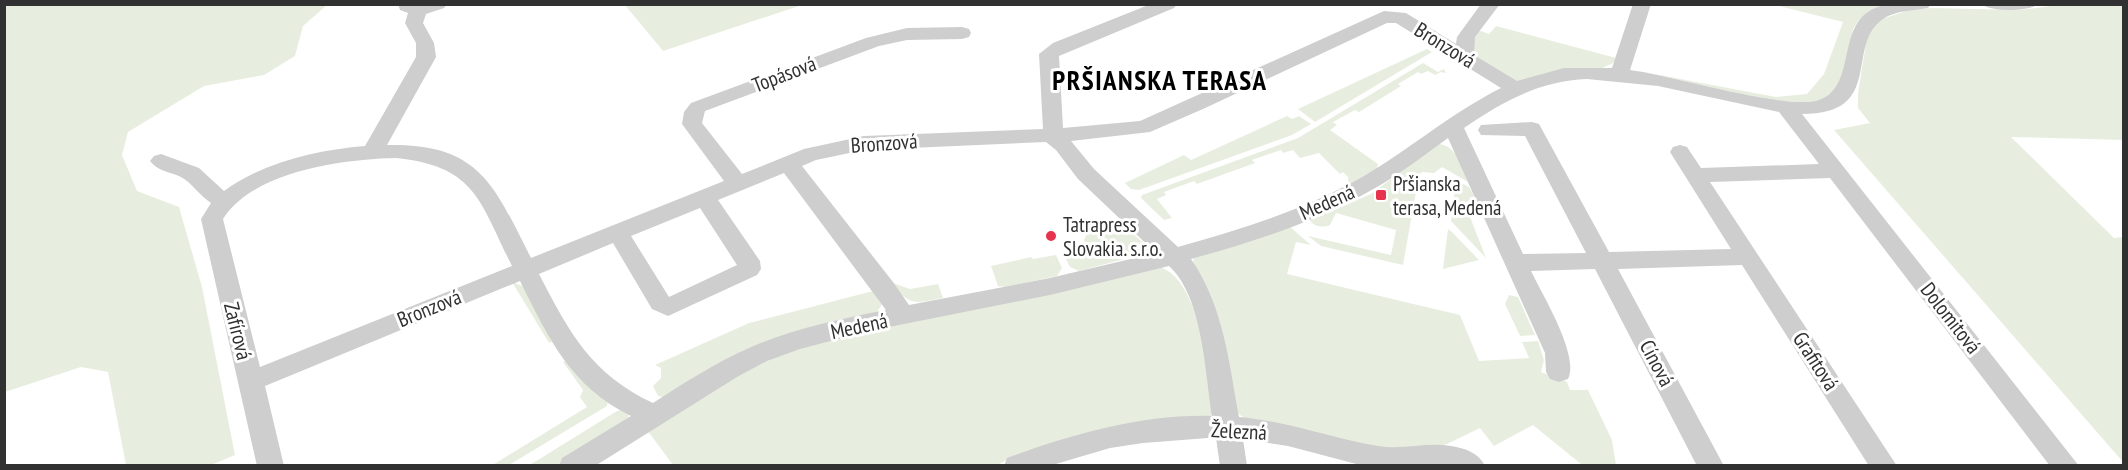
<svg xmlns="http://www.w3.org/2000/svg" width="2128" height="470" viewBox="0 0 2128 470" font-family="'PT Sans Narrow',sans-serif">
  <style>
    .green { fill: #e8eedf }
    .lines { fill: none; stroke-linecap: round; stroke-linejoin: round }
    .minor { fill: #cecece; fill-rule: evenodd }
    .poi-dot { fill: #e8334e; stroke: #fff; stroke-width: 2 }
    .labels { text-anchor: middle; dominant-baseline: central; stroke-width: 6; stroke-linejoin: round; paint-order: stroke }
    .street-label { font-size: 21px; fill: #313131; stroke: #fff }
    .poi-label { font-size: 21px; fill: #313131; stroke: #fff; text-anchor: start }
    .district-label { font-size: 27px; font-weight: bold; letter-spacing: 1.5px; fill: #000; stroke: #fff }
  </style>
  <rect width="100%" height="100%" fill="#fff"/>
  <path class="green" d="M5,4L327,5L303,26L295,56L264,75L204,86L128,132L122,155L137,191L179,207L202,287L235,455L211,465H126L108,372L81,367L5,392Z
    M2065,4L2123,5V140L2011,137L2114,238L2123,237V462L1834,130L1870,123L1858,108V93L1867,37L1873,26L1882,19L1906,11L1931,8L2020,10Z
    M625,5H802L663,51Z
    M1775,5H1890L1868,12L1859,20L1853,29L1847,70L1842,84L1821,100L1803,103L1764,99L1638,71L1776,97L1807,94L1824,74L1843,22Z
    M1496,26L1616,58L1613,63L1600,69L1522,82L1513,81L1474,58L1472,38L1478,30L1489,34Z
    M1427,49L1432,52L1315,122L1298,109Z
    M1423,63L1438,72L1444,69L1446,73L1441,72L1435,75L1428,71L1421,74L1418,72L1398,84L1401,86L1359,112L1355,110L1333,122L1337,125L1330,130L1378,164L1377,168L1348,185V177L1343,172L1340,174L1319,153L1300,158L1293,150L1283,153L1281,150L1252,160L1255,163L1197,184L1194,181L1164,192L1166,195L1157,199L1172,218L1164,220L1141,198L1142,195L1298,138Z
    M1287,116L1292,119L1299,116L1311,124L1292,135L1139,190L1131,189L1125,183L1184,155L1191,160Z
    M1438,144C1457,145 1461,167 1468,182L1442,167L1434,173L1422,172L1410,182L1417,186L1403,265L1321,246L1308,236L1391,255L1396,230L1336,213L1330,225C1324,228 1313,227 1310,220L1371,194Z
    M1456,180L1469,187L1474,196L1465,204L1486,258L1451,221Z
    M1117,220L1146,245V249L1150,250L1147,253L1079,271L1070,267L1063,253L1088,248L1084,240L1086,236L1082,227Z
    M1289,226L1311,245L1296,242L1287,274L1460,315L1479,361L1529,358L1522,342L1538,341L1544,360L1541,372L1567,382L1570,390H1588L1612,440L1616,465L1581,464L1533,425L1494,446L1480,428L1447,444L1416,451L1384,450L1249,421L1236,412L1193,262L1194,258Z
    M1448,229L1452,232L1479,260L1443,269Z
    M1056,255L1062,268L1057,276L1006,287L998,286L991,266L1031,257L1033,259Z
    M1156,266C1202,275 1208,379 1214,417L1008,459L996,466L673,465L647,430L740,373L807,343Z
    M512,282L525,287L556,339L549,343Z
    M890,282L910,289L938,284L943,298C913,304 910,306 890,282Z
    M873,291L882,304L875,315L669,398L658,396L653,386L661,378V368L655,365L749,323Z
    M1509,295L1518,297L1535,335L1520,336L1505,304Z
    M569,359L608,401L607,406L509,465L491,466L587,407L580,397L583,390L563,362Z
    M622,410L629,414L628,418L562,465L528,466L617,411Z"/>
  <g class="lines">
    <path class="minor" d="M398,4H447L444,8L426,14L423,23L434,43L436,57L387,145C481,143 494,186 531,258L724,181L682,124L684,112L691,103L866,38L907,28L962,27L969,29L971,33L969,37L962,39L907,40L879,46L705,111L702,123L742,174L804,149L864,136L1043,129L1039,54L1053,43L1151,4H1177L1174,8L1059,56L1063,128L1140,121L1384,11L1406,13L1456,44L1457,37L1481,4H1500L1475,37L1474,55L1517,81L1564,68H1612L1633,4H1651L1630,70C1671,75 1788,111 1819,100C1861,85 1831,16 1885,5C1899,2 1916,4 1931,4L1928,8C1914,11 1896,10 1883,19C1844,46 1886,114 1802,114L2079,466H2050L1830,178L1710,182L1897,466H1869L1742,265L1618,269L1724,466H1697L1595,269L1531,271C1542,294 1580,356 1568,379L1559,382L1550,379L1546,372L1545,353L1448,138C1422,157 1396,177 1368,192C1313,223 1252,242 1191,259C1224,307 1229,363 1239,417C1287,421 1331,438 1378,446C1403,450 1427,442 1451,446C1465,448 1479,453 1485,466H1364L1288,446L1243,439L1247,466H1220L1216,438H1208L1143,443L1110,448L1049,466H1004L1007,458C1073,434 1142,414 1212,416C1205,373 1203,297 1169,266L1050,295L869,331L800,349L767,361L737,377L595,466H559L562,458L631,416C571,387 549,339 520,281L265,386L284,466H257L201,219L211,203C200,196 192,183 181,177C171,172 157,171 150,161L154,156L161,154L199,168L224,191C263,162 318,150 365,146L416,57V43L405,23L408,13L400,10ZM1387,23H1396L1501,88C1451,113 1409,150 1362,177C1305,210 1241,229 1178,247L1094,169L1071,141L1150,132L1203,109ZM1587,79L1658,86L1779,112L1819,164L1701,168L1687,147L1680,145L1673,147L1670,152L1731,249L1609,252L1539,124L1532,122L1481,125L1478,130L1481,135L1525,136L1586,253L1523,254L1464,128C1503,101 1540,81 1587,79ZM1046,142L1056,150L1078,179L1156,253L1050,278L909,305L893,282L802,166L816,160L864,150ZM396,158C476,166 480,202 512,266L260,367L223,219C253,171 344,159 396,158ZM784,173L886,310C840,319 792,329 749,348C715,363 684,383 653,403C591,374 569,332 539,274L613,243L652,309L668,316L757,275L761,269L760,261L718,200ZM700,208L737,265L669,297L631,236Z
      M1982,4H2038C2031,12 1989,12 1982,4Z"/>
  </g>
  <g class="poi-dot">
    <rect x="1375" y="189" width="12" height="12" rx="3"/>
    <circle cx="1051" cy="236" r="6"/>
  </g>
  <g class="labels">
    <g class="street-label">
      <text transform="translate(1445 45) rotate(32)">Bronzová</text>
      <text transform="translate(784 74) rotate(-21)">Topásová</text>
      <text transform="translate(884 143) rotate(-4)">Bronzová</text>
      <text transform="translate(1327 202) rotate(-24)">Medená</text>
      <text transform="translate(429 308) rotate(-22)">Bronzová</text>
      <text transform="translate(1951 318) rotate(52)">Dolomitová</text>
      <text transform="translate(859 326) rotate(-12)">Medená</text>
      <text transform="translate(238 331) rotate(76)">Zafírová</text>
      <text transform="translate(1816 361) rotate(57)">Grafitová</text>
      <text transform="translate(1657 363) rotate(62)">Cínová</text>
      <text transform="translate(1239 431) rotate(3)">Železná</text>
    </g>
    <g class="poi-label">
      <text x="1393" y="183">Pršianska<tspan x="1393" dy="24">terasa, Medená</tspan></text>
      <text x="1063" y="224">Tatrapress<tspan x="1063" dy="24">Slovakia. s.r.o.</tspan></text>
    </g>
    <g class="district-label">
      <text x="1160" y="80">PRŠIANSKA TERASA</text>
    </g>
  </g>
  <rect width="2128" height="470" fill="none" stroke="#313131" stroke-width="12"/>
</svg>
